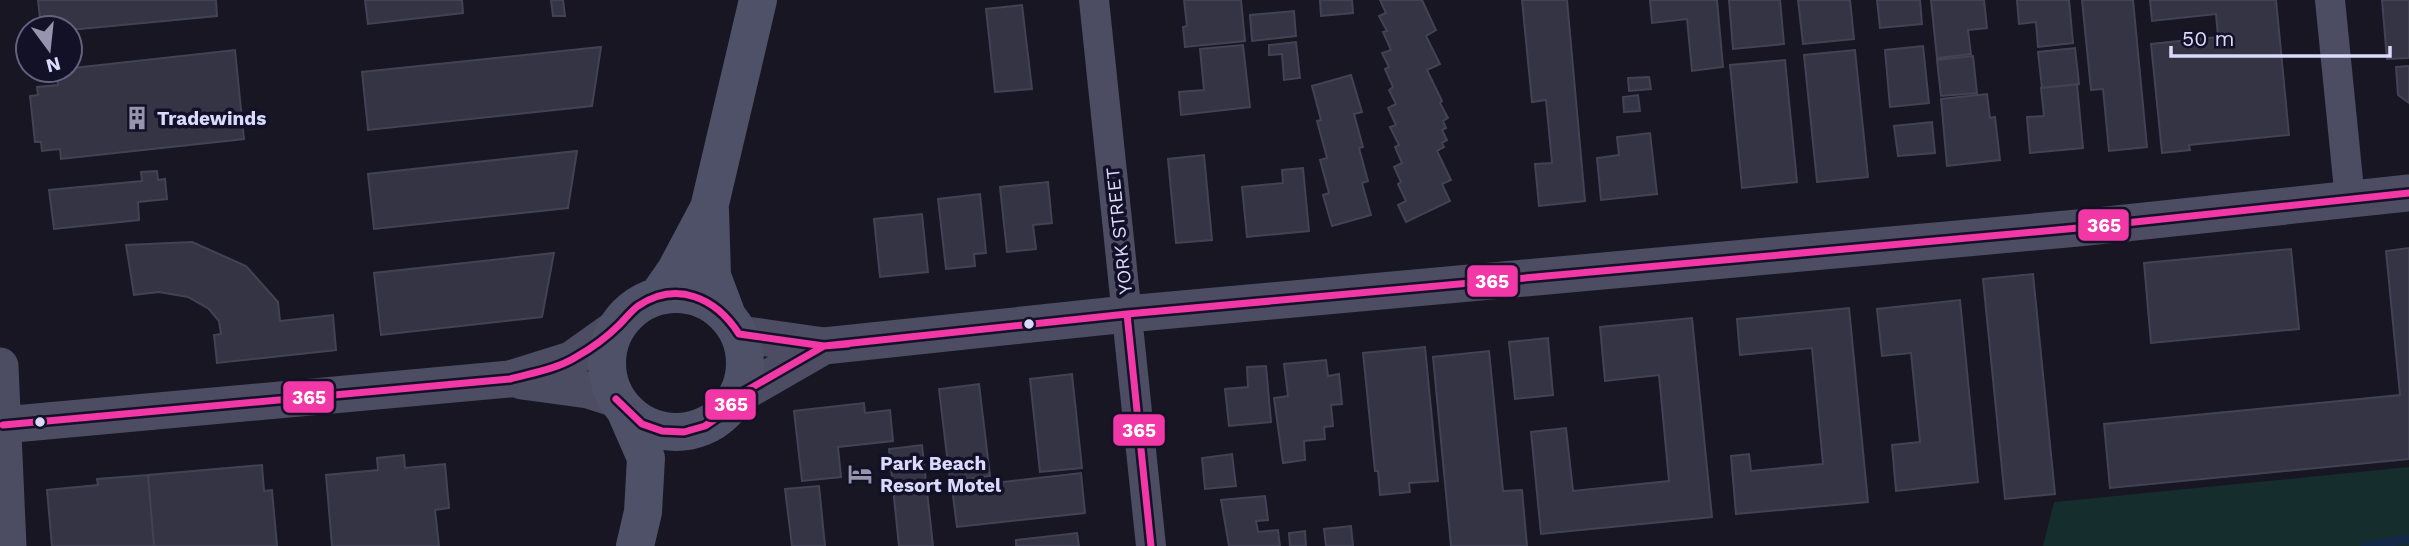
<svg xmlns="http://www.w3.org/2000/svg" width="2409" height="546" viewBox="0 0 2409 546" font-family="'Work Sans',sans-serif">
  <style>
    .green { fill: #152d2c }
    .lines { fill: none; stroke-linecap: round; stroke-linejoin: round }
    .stream { stroke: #122a47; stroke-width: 9 }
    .building { fill: #353444; stroke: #434255; stroke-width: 2 }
    .minor { stroke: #4c4c62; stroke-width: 30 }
    .tertiary { stroke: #4c4c62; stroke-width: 37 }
    .secondary { stroke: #4f5168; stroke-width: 38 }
    .bus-1-casing { stroke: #131127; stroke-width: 12 }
    .bus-1 { stroke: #f238a6; stroke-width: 7 }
    .bus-dot { fill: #dadafd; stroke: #131127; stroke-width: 2.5 }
    .labels { text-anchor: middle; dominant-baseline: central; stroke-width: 7; stroke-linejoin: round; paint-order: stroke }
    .poi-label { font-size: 19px; font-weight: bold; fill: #dadafd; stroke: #131127; text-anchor: start }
    .street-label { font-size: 19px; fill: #dadafd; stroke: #131127 }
    .line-badge { stroke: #131127; stroke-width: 2.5 }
    .badge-label { font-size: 19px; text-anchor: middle; font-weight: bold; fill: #fff }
  </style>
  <rect width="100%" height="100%" fill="#171622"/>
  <path class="green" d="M2409,467V546H2043L2054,502Z"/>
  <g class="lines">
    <path class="stream" d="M2365,546L2409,539"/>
  </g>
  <path class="building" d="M38,0H216L217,16L70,30V28H41Z
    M365,0H462L463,13L368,24Z
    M551,0H563L565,16H553Z
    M1184,0H1241L1245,41L1185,47L1183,27L1187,26Z
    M1320,0H1352L1353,13L1321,16Z
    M1380,0H1422L1436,30L1426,36L1440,64L1427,70L1442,101L1440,103L1448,118L1443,121L1446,128L1442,130L1447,140L1442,143L1444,147L1437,151L1451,180L1442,184L1450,201L1406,222L1398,205L1406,201L1398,184L1401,182L1394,167L1402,163L1395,147L1399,145L1390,127L1396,125L1388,108L1396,104L1389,90L1393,87L1385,69L1389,67L1382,53L1391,50L1383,32L1387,31L1379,16L1386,13Z
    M1522,0H1567L1585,201L1539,206L1535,164L1552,163L1546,100L1532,102Z
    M1650,0H1717L1723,67L1692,71L1687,19L1652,23Z
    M1729,0H1780L1784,44L1733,49Z
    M1798,0H1850L1854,39L1803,44Z
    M1877,0H1920L1922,24L1880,28Z
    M1931,0H1984L1987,28L1968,30L1971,54L1937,58Z
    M2017,0H2069L2073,43L2038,47L2036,22L2019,24Z
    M2082,0H2133L2147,147L2109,151L2103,89L2091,90Z
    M2150,0H2276L2289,135L2189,145L2190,150L2162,153L2151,44L2218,37L2216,14L2152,21Z
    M2382,0H2409V58L2387,59Z
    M1022,5L1032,89L995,92L986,9Z
    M1294,11L1296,36L1252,41L1250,15Z
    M1296,42L1300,78L1284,80L1282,54L1269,55V45Z
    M1243,45L1250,107L1181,115L1179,92L1204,90L1200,49Z
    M1923,46L1929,103L1890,107L1885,50Z
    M601,47L592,106L368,130L362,72Z
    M2075,48L2079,84L2042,88L2038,52Z
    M235,50L244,139L61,159L60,149L42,151L41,142H35L30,96L38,95L37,87L58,85L56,70Z
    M1855,50L1868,177L1817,182L1804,55Z
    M1973,56L1977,93L1941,96L1937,60Z
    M1785,60L1797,182L1742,188L1730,65Z
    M2409,66V103L2398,95L2396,67Z
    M1351,75L1362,112L1354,114L1363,147L1359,148L1368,181L1362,183L1371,215L1332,226L1323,195L1329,193L1320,160L1327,158L1317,121L1321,120L1312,86Z
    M1649,77L1651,89L1629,91L1628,78Z
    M2077,84L2083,148L2030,153L2027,117L2044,116L2041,88Z
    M1987,94L1990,118L1995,117L2000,160L1947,166L1941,99Z
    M1638,95L1640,111L1624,112L1623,97Z
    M1932,122L1935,153L1898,156L1894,126Z
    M1650,133L1657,194L1601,200L1597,158L1619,155L1617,137Z
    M577,151L568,208L374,229L368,174Z
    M1204,155L1212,240L1176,243L1168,159Z
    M1303,168L1309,231L1247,237L1242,187L1283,183L1282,170Z
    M157,171L158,180L165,179L167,199L138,202L139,220L54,229L49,190L142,181L141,172Z
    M1048,182L1052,223L1033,225L1036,249L1007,252L1000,187Z
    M980,194L986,253L974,254L975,266L946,269L938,199Z
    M922,214L928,272L880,277L874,219Z
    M192,242L246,266L278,302L280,321L333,315L336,350L217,363L214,335L221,334L219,321L209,309L188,297L159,292L134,295L126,245Z
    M2409,248V459L2110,488L2104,424L2400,395L2386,251Z
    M2291,249L2299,329L2151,343L2144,263Z
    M554,253L542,317L381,335L374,273Z
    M2033,274L2055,494L2005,499L1983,279Z
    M1960,300L1978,482L1896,491L1892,445L1920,442L1911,353L1882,356L1877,309Z
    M1849,308L1868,502L1736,514L1731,456L1749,454L1751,471L1823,464L1812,348L1740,355L1737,319Z
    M1692,318L1712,517L1541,534L1531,432L1566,428L1573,491L1669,481L1659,375L1605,381L1600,327Z
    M1548,338L1553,395L1515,399L1509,342Z
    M1425,347L1438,481L1409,483L1410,492L1380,495L1378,471H1375L1363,353Z
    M1489,351L1503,491L1522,490L1527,546H1451L1433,357Z
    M1326,360L1328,376L1339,374L1342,404L1331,405L1333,426L1324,427L1325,439L1304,441L1305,460L1283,463L1274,398L1288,396L1284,364Z
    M1266,366L1271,422L1229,426L1225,389L1248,387L1247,367Z
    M1072,374L1082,468L1040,472L1030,379Z
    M979,384L990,476L950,481L939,389Z
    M864,403L865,413L890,410L893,441L838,447L841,477L802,481L794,411Z
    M922,445L933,546H899L889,449Z
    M1232,454L1236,486L1205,489L1202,458Z
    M404,455L405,468L445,464L449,508L435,510L439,546H332L326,475L378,470L377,458Z
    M262,465L264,491L272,490L277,546H154L148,475Z
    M1081,473L1085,513L957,527L952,488Z
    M148,475L154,546H52L47,490L98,485L97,479Z
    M819,486L825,546H792L785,489Z
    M1265,496L1268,520L1256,521L1258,532L1278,530L1280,546H1229L1221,500Z
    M1351,526L1353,546H1326L1324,529Z
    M1305,531L1306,546H1290L1289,533Z
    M1077,533L1079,546H1016V540Z"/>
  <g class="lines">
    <path class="minor" d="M1094,0L1151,546
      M2330,0L2350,200"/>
    <path class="tertiary" d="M739,334L824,346L1127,314L2078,228L2409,193
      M0,366L8,546
      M522,381L588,390L616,399
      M737,396L824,346
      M3,425L510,379L571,360L616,328"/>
    <path class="secondary" d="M710,210L712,276L727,316
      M607 363a69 69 0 1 1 138 0a69 69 0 1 1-138 0Z
      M658,296L676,270L709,208L758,0
      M625,410L646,458L643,512L635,546"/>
    <g class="bus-1-casing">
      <path id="bus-1" d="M1127,314L1151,546
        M616,399L642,424L662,431L684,432L705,426L724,413L737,396L824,346L848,344
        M3,425L510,379C532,373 557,369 576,357C592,348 607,337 619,325C626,318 631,311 638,306C677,280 716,298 739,334L824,346L1127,314L2078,228L2409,193"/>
    </g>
    <use href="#bus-1" class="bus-1"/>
  </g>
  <defs>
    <g id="building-bare" transform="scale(1.89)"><path d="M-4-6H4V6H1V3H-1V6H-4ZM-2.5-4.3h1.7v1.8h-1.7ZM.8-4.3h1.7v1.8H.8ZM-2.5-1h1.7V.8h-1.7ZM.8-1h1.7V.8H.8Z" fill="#9695b0" stroke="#131127" stroke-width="2.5" paint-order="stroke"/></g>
    <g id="hotel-bare" transform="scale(1.89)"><path d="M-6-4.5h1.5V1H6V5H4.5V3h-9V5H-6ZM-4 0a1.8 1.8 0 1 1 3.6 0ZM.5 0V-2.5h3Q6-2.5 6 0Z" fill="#9695b0" stroke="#131127" stroke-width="2.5" paint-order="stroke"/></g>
  </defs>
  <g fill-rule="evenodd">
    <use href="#building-bare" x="137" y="118"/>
    <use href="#hotel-bare" x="860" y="474"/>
  </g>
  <g class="bus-dot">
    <circle cx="1029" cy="324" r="6"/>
    <circle cx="40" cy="422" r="6"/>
  </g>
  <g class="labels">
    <g class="poi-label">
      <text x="157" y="118">Tradewinds</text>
      <text x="880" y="463">Park Beach<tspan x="880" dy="22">Resort Motel</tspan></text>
    </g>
    <g class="street-label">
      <text transform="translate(1119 231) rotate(-96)">YORK STREET</text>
    </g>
  </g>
  <g class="line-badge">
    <rect x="2077" y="208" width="53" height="34" rx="7" fill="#f238a6"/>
    <rect x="1466" y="264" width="53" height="34" rx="7" fill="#f238a6"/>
    <rect x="282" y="380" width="53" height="34" rx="7" fill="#f238a6"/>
    <rect x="704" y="388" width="53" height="33" rx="7" fill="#f238a6"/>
    <rect x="1112" y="413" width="54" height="34" rx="7" fill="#f238a6"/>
  </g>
  <g class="badge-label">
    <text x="2104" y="232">365</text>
    <text x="1492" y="288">365</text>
    <text x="309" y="404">365</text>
    <text x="731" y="411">365</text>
    <text x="1139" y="437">365</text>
  </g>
  <g transform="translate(49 49) rotate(165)"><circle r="33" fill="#131127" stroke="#63617d" stroke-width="2"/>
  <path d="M0-5L12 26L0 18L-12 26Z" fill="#9695b0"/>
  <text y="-10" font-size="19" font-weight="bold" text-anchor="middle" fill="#dadafd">N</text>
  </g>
  <path d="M2171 46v10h219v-10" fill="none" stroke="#dadafd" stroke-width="3.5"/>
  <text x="2182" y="46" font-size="21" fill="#dadafd" stroke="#131127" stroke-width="5" paint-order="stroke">50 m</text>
</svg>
